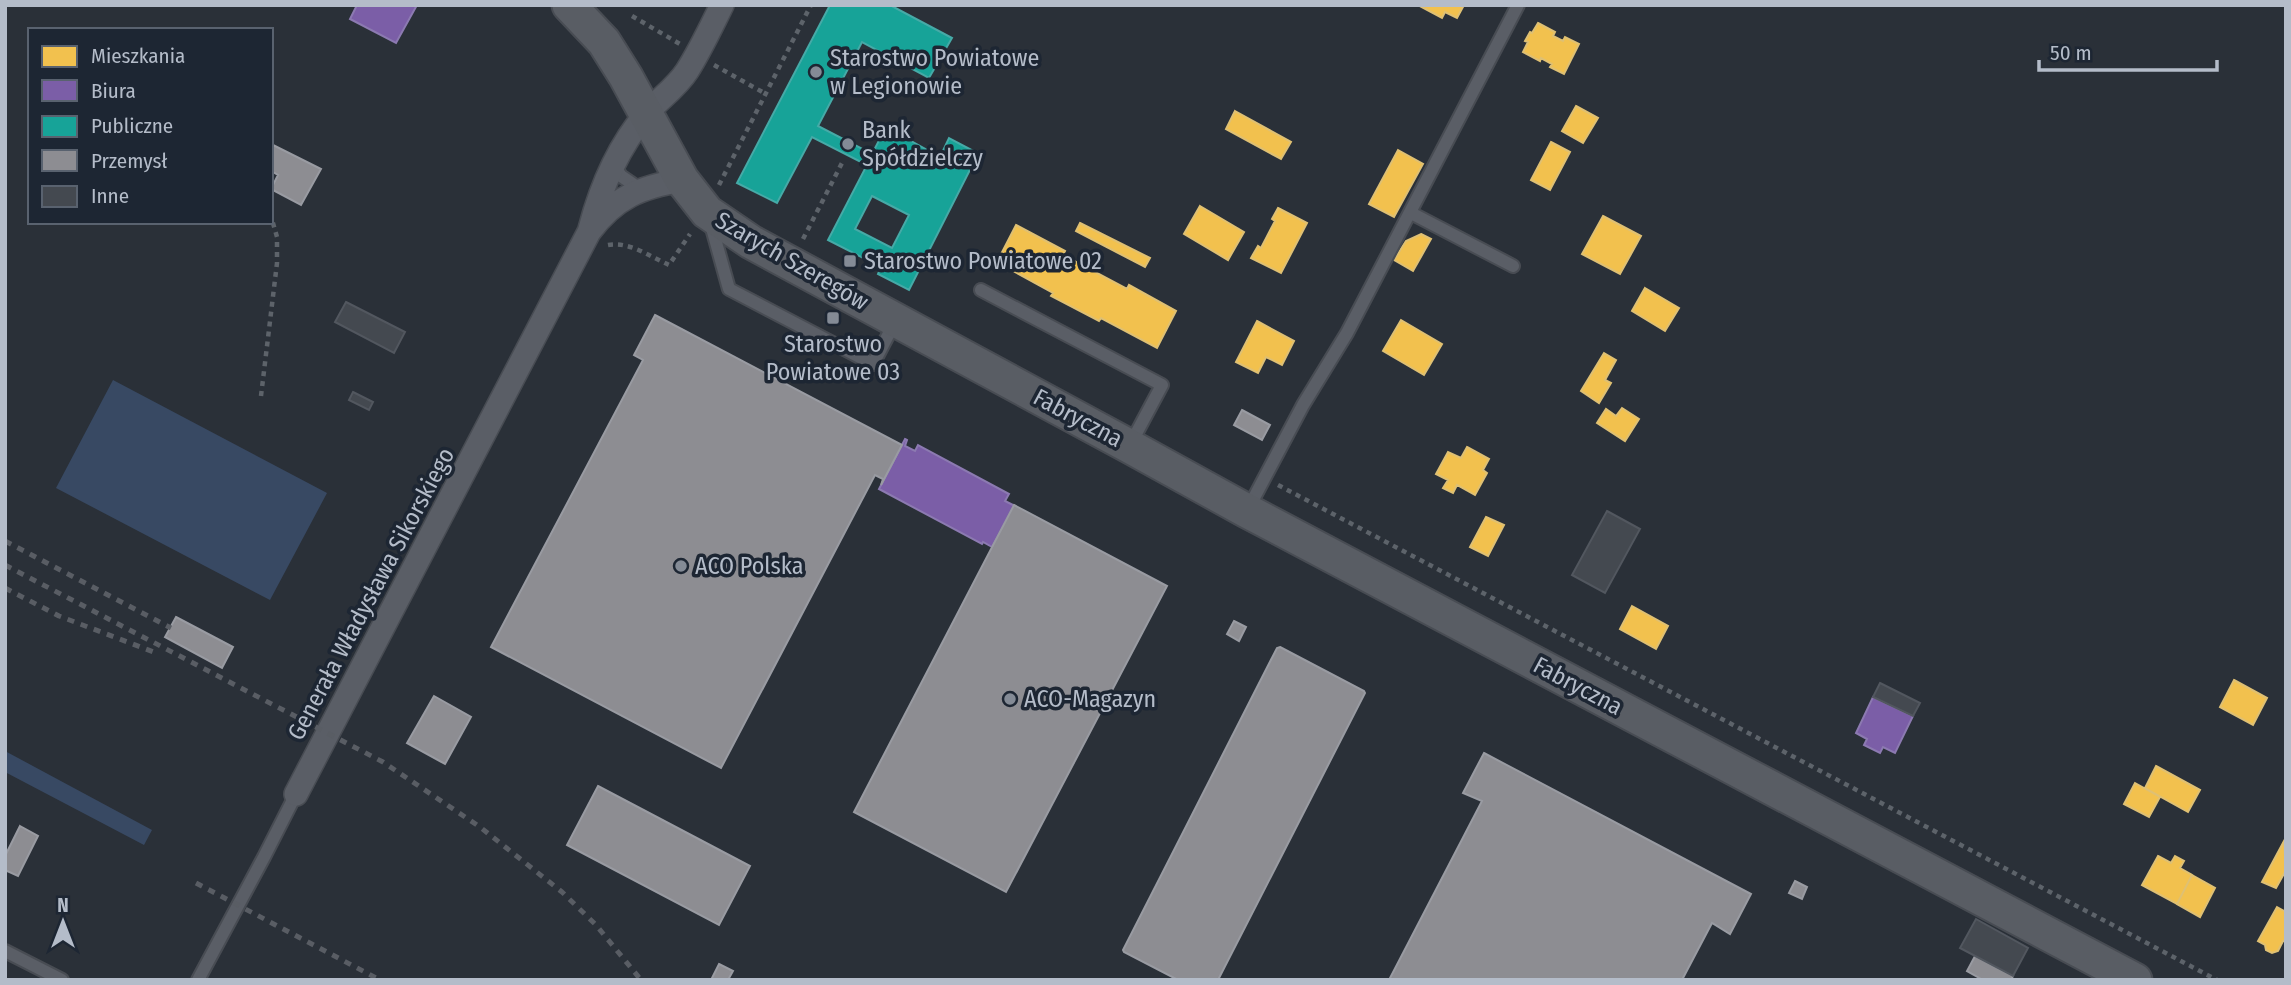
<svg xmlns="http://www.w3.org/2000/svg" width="2291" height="985" viewBox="0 0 2291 985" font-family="'Fira Sans Condensed',sans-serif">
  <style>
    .water { fill: #384963 }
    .homes { fill: #f2c14e; stroke: #dfc073; stroke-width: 2 }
    .offices { fill: #7b5ea7; stroke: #8c7ab1; stroke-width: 2 }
    .public { fill: #17a398; stroke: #46aaa7; stroke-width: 2; fill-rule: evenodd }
    .industry { fill: #8d8d92; stroke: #999ba2; stroke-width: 2 }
    .building { fill: #444950; stroke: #52575f; stroke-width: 2 }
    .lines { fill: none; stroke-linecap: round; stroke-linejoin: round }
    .lane-casing { stroke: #484c53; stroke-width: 16 }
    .street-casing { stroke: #484c53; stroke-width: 26 }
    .secondary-casing { stroke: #484c53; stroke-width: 37 }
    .path { stroke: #5d636a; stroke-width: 4.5; stroke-dasharray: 5 5; stroke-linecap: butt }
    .lane { stroke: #5a5e66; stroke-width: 12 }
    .street { stroke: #5a5e66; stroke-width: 23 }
    .secondary { stroke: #595d64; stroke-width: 33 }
    .rail { stroke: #595d64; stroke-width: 5; stroke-dasharray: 7 7; stroke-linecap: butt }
    .poi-dot { fill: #848b96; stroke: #1d2633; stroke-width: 2.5 }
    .labels { text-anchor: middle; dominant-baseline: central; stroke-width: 7; stroke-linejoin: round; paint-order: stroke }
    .poi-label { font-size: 24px; fill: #b4bcc9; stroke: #1d2633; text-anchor: start }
    .street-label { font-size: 24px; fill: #b4bcc9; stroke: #1d2633 }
  </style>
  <rect width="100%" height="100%" fill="#2a3038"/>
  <path class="water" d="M113,380L327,493L270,600L56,488Z
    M5,751L152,830L144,845L5,772Z"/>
  <path class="homes" d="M1418,5H1464L1457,18L1445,12L1442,18Z
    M1538,23L1555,32L1553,36L1563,41L1565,37L1579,44L1564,74L1550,67L1552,64L1541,58L1540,61L1523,52L1528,42L1525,41L1530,32L1532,33Z
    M1576,106L1598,118L1583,143L1562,131Z
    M1235,111L1291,142L1281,159L1226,129Z
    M1551,142L1570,152L1550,190L1531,180Z
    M1398,150L1423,164L1394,217L1369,204Z
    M1200,206L1244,232L1228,260L1184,234Z
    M1278,208L1307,223L1281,273L1251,258L1258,246L1261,248L1275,221L1272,219Z
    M1603,216L1641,236L1620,274L1582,254Z
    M1080,223L1150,258L1145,267L1076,231Z
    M1016,225L1065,251L1063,255L1127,289L1129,285L1176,311L1157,348L1101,318L1099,321L1051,296L1053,293L997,262Z
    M1421,234L1431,239L1413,271L1394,260L1406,241Z
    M1645,288L1679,308L1665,331L1632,311Z
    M1401,320L1442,344L1424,375L1383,351Z
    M1257,321L1294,341L1282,365L1266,357L1258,373L1236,362Z
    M1604,353L1616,360L1605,380L1611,383L1599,403L1581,391Z
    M1622,408L1639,419L1625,441L1597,423L1606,409L1616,416Z
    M1467,447L1489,459L1483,470L1487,473L1475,495L1457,485L1453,493L1443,488L1448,480L1436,474L1448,452L1461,458Z
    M1486,517L1504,525L1488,556L1470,547Z
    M1632,606L1668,626L1656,649L1620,629Z
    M2234,680L2267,698L2253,725L2220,707Z
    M2156,766L2200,790L2188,812L2145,788Z
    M2135,783L2160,797L2149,817L2124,804Z
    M2284,841L2286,870L2276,888L2262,882Z
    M2158,856L2171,863L2175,856L2184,861L2180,868L2192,875L2177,904L2142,885Z
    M2192,875L2215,888L2200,917L2177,904Z
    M2277,907L2286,912V941H2283L2278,951L2272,953L2266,950L2265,945L2258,941Z"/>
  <path class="offices" d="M357,5H417L396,43L350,19Z
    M905,439L907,440L905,446L915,451L918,445L1009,494L1005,501L1015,506L992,547L983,542L982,544L879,489Z
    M1873,697L1913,716L1895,753L1883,747L1880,753L1864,745L1867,739L1856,733Z"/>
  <path class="public" d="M830,5H890L952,38L929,78L862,42L818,126L872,154L886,127L940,157L949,138L981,155L978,154L909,290L878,274L881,267L828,240L867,165L812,137L777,203L737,183ZM872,196L909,215L892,248L855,229Z"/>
  <path class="industry" d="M271,144L321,169L301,205L271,189L278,175L271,171Z
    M655,315L902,445L881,485L883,479L875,475L721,768L491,647L643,360L634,355Z
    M1242,410L1270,425L1262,440L1234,425Z
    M1014,505L1167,586L1006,892L854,812Z
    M176,617L233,647L222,668L165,637Z
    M1234,621L1246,627L1239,641L1227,634Z
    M1280,647L1364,691L1365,693L1218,980H1178L1124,952L1123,950L1277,648Z
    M434,696L471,717L445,764L407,743Z
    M1484,753L1751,894L1730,934L1712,923L1682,980H1389L1482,801L1463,793Z
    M598,786L750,866L719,925L567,845Z
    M20,826L38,836L18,876L5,870V856Z
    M1795,881L1807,887L1802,899L1789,893Z
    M1975,956L2013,976L2011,980H1983L1967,971Z
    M719,964L733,971L728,980H711Z"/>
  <path class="building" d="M346,302L405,332L394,353L335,322Z
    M353,392L373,402L369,410L349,400Z
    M1607,511L1640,529L1605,593L1572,575Z
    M1880,683L1920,703L1913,716L1873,697Z
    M1976,919L2028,948L2013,976L1960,948Z"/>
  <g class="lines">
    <g class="lane-casing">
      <path id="lane" d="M613,164L621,176L640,189
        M1411,213L1513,266
        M710,221L729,289L873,364L896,320
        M981,290L1162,385L1130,445
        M1247,511L1303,405L1347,333L1518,5
        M5,951L62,980
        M198,980L264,857L296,794"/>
    </g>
    <g class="street-casing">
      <path id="street" d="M590,229C601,187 618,147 646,114C659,99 676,88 687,71C700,51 711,27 722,5
        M296,794L589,232C615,197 641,187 682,180"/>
    </g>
    <g class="secondary-casing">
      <path id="secondary" d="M569,5L604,42L626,77L682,180L707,212L751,242L1129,446L1247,511L2135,980"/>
    </g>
    <path class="path" d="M632,16L680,44
      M714,65L766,94
      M719,185L811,5
      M803,239L843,161
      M608,245C629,241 651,257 669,265L690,234
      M261,396L277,263V237L271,216
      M1278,485L2217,980"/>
    <use href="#lane" class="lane"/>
    <use href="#street" class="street"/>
    <use href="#secondary" class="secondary"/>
    <path class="rail" d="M5,541L171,628
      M5,565L383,762L480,827L562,892L596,925L641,980
      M5,588L59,616L159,654
      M196,883L380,980"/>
  </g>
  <g class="poi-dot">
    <circle cx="816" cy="72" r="7"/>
    <circle cx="848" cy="144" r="7"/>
    <rect x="843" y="254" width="14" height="14" rx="3.5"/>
    <rect x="826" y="311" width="14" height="14" rx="3.5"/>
    <circle cx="681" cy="566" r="7"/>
    <circle cx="1010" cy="699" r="7"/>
  </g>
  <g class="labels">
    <g class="poi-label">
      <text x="830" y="58">Starostwo Powiatowe<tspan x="830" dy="28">w Legionowie</tspan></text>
      <text x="862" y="130">Bank<tspan x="862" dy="28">Spółdzielczy</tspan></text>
      <text x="864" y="261">Starostwo Powiatowe 02</text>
      <text x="833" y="344" text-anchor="middle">Starostwo<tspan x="833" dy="28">Powiatowe 03</tspan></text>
      <text x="695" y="566">ACO Polska</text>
      <text x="1024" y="699">ACO-Magazyn</text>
    </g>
    <g class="street-label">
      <text transform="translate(792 261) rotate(30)">Szarych Szeregów</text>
      <text transform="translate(1078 418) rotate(28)">Fabryczna</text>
      <text transform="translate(371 594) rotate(-62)">Generała Władysława Sikorskiego</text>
      <text transform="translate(1578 686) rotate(28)">Fabryczna</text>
    </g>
  </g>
  <rect width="2291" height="985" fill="none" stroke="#b4bcc9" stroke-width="14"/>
  <rect x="28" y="28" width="245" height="196" fill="#1d2633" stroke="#59626f" stroke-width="2"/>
  <rect x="42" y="46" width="35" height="21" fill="#f2c14e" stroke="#59626f" stroke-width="2"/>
  <text x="91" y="63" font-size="21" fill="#b4bcc9">Mieszkania</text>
  <rect x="42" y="80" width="35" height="21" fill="#7b5ea7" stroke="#59626f" stroke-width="2"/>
  <text x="91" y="98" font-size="21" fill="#b4bcc9">Biura</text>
  <rect x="42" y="116" width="35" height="21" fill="#17a398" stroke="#59626f" stroke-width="2"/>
  <text x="91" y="133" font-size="21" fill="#b4bcc9">Publiczne</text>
  <rect x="42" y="150" width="35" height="21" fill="#8d8d92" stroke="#59626f" stroke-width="2"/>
  <text x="91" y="168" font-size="21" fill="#b4bcc9">Przemysł</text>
  <rect x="42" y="186" width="35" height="21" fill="#444950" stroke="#59626f" stroke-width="2"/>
  <text x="91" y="203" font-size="21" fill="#b4bcc9">Inne</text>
  <g transform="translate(63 922)" stroke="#1d2633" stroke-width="5" paint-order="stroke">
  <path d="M0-5L12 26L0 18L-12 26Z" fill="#b4bcc9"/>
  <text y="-10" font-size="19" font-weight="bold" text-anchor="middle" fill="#b4bcc9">N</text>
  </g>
  <path d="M2039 60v10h178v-10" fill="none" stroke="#b4bcc9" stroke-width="3.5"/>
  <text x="2050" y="60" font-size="21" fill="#b4bcc9" stroke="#1d2633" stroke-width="5" paint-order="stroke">50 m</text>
</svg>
